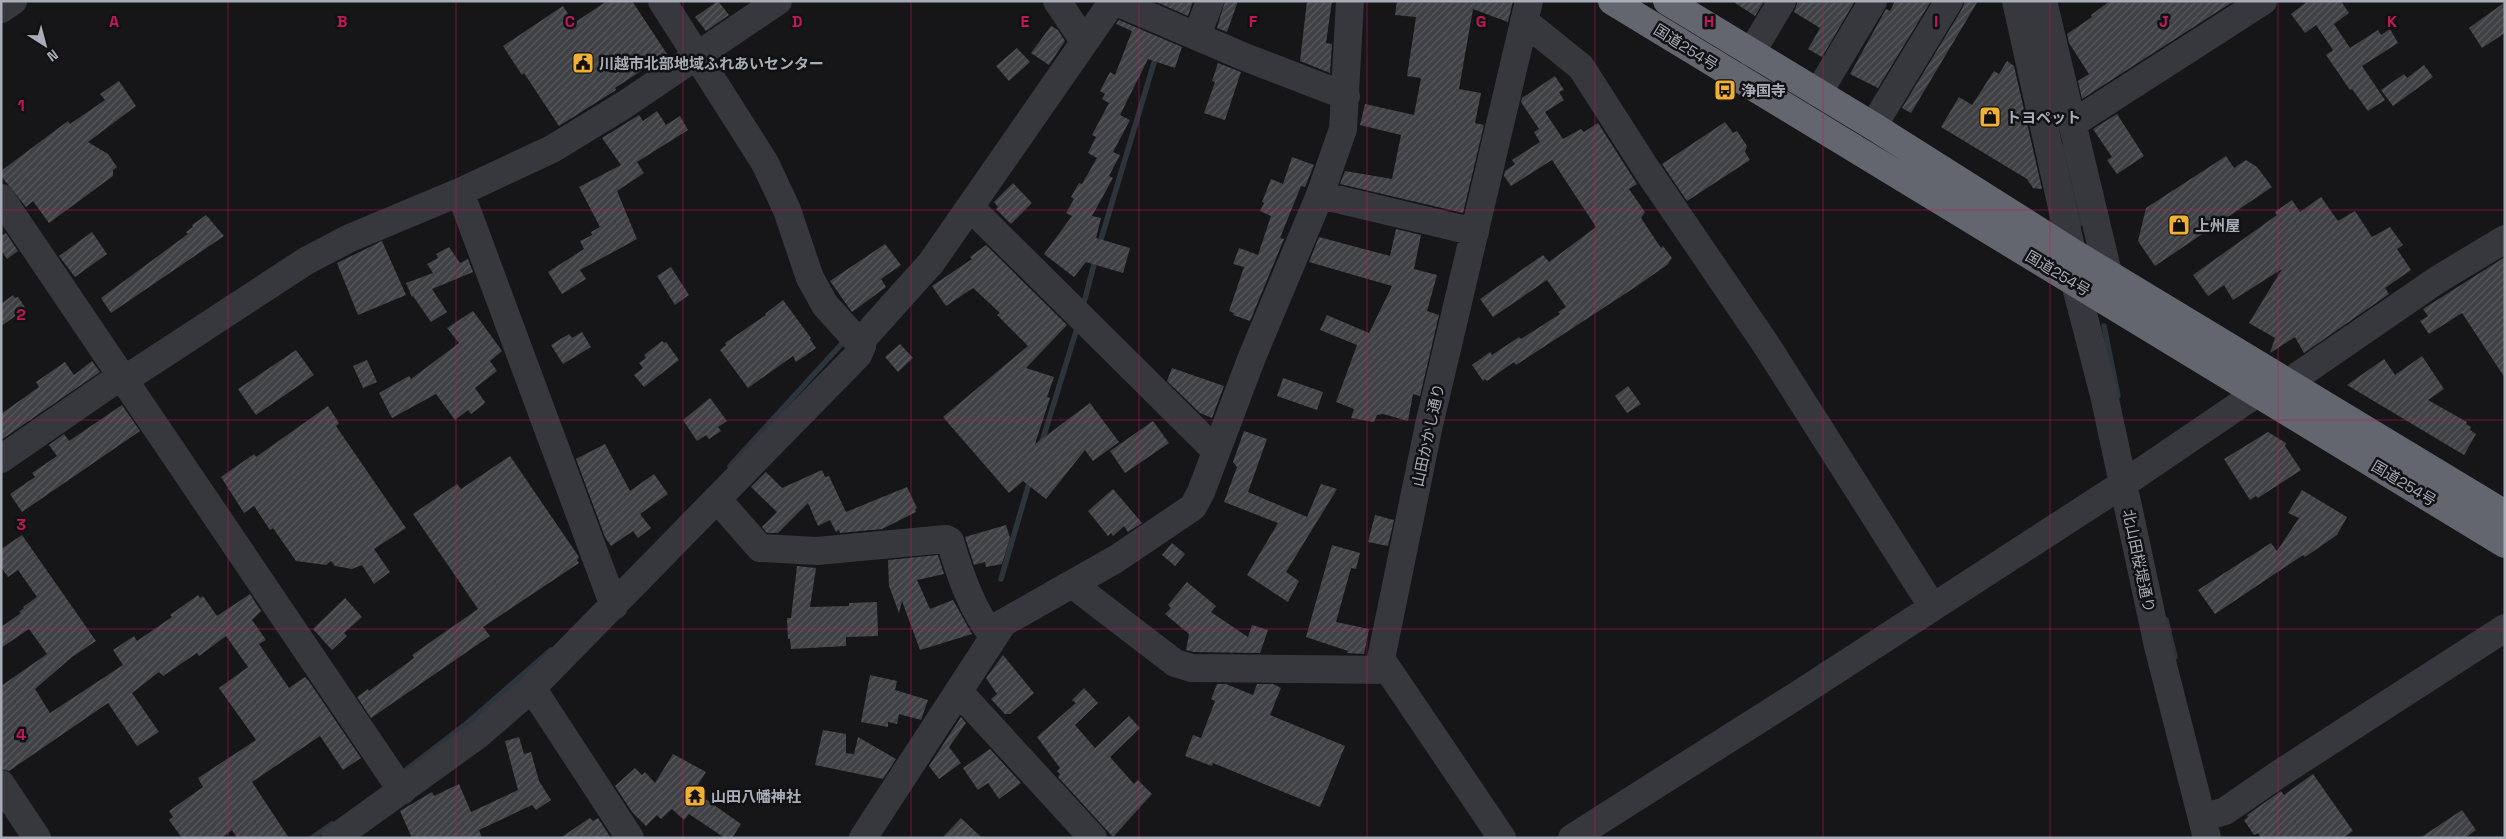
<svg xmlns="http://www.w3.org/2000/svg" width="2506" height="839" viewBox="0 0 2506 839" font-family="'Space Grotesk','Noto Sans JP',sans-serif">
  <style>
    .lines { fill: none; stroke-linecap: round; stroke-linejoin: round }
    .stream { stroke: #2c353c; stroke-width: 5.5 }
    .building { fill: url(#building-hatch) }
    .minor { stroke: #37383d; stroke-width: 28 }
    .highway { stroke: #63666e; stroke-width: 28 }
    .grid { fill: none; stroke: #c2185b; stroke-width: 1; stroke-opacity: 0.55 }
    .labels { text-anchor: middle; dominant-baseline: central; stroke-width: 5; stroke-linejoin: round; paint-order: stroke }
    .street-label { font-size: 15px; fill: #a8adb8; stroke: #111113 }
    .poi-label { font-size: 15px; font-weight: bold; fill: #a8adb8; stroke: #111113; text-anchor: start }
    .grid-label { font-size: 16px; text-anchor: middle; font-weight: bold; fill: #c2185b; stroke: #111113; stroke-width: 5; stroke-linejoin: round; paint-order: stroke }
  </style>
  <defs>
    <pattern id="building-hatch" width="6" height="6" patternUnits="userSpaceOnUse" patternTransform="scale(1.25)"><rect width="6" height="6" fill="#404145"/><path d="M-1 1l2-2M0 6l6-6M5 7l2-2" fill="none" stroke="#595a5e"/></pattern>
  </defs>
  <rect width="100%" height="100%" fill="#161618"/>
  <g class="lines">
    <path class="stream" d="M2063,147L2080,224
      M1099,246L1156,56
      M1083,306L1096,257
      M2104,326L2118,396
      M1041,445L1078,325
      M730,466L847,338
      M1001,579L1030,480
      M2166,620L2175,657
      M406,770L466,724L551,650
      M312,838L332,824"/>
  </g>
  <path class="building" d="M607,1H632L667,54L615,88L616,90L559,126L524,73L522,75L503,46L563,6L574,23Z
    M718,1L729,15L706,31L695,17Z
    M1154,1H1193L1188,16Z
    M1225,1H1238L1227,32L1217,28Z
    M1307,1H1332L1326,43L1332,44L1330,73L1300,61Z
    M1397,1H1513L1508,22L1473,9L1459,89L1481,93L1475,123L1484,125L1463,213L1340,184L1345,171L1392,179L1401,135L1360,125L1365,104L1414,115L1421,78L1407,76L1416,17L1395,15Z
    M1732,1H1764L1755,16Z
    M1798,1H1855L1822,57L1808,49L1820,28L1794,12Z
    M1895,1H1931L1878,88L1850,74L1886,9L1890,11Z
    M1965,1H1978L1911,113L1902,108L1962,9Z
    M2110,1H2234L2082,99L2078,81L2089,74L2069,43L2067,34L2092,17L2091,15Z
    M2308,1H2341L2349,13L2334,24L2350,48L2378,30L2381,35L2390,29L2398,43L2362,66L2385,100L2368,111L2352,89L2350,90L2326,55L2333,50L2316,25L2305,33L2291,14Z
    M2505,2V33L2482,48L2469,28Z
    M1119,20L1182,47L1175,68L1148,59L1120,115L1130,120L1113,152L1120,155L1109,176L1113,178L1092,216L1101,218L1096,238L1130,248L1123,273L1086,262L1074,277L1044,254L1072,216L1066,213L1074,199L1071,197L1079,183L1082,184L1097,158L1088,153L1096,137L1092,135L1109,103L1102,99L1105,94L1100,91L1110,72L1115,75L1132,31L1116,24Z
    M1051,26L1058,30L1065,41L1049,65L1031,53Z
    M1017,48L1030,62L1009,81L996,66Z
    M2007,61L2014,66L2042,189L2033,188L2027,179L1941,127L1959,97L1972,105L1994,71L1999,74Z
    M1218,63L1241,72L1225,120L1204,113L1215,82L1212,81Z
    M2424,65L2433,77L2393,106L2381,90L2404,74L2407,78Z
    M1555,76L1564,90L1559,92L1564,100L1545,112L1563,139L1581,129L1584,132L1598,123L1637,184L1629,189L1645,212L1641,218L1661,248L1663,246L1672,258L1667,265L1634,288L1516,365L1514,362L1487,381L1485,379L1483,381L1472,365L1490,352L1492,355L1519,337L1521,339L1560,314L1558,312L1566,307L1547,280L1493,317L1480,299L1543,255L1549,262L1596,227L1552,160L1511,186L1504,176L1505,171L1515,164L1512,160L1540,142L1534,132L1539,129L1521,102L1522,98Z
    M119,81L136,106L88,142L108,154L117,167L113,170V176L49,223L33,201L26,207L1,176V171L68,121L70,124L105,100L100,94Z
    M657,111L666,125L680,116L688,130L637,162L644,173L617,191L637,239L580,270L586,279L562,294L548,272L584,249L580,241L592,235L591,232L600,227L579,187L621,165L602,138L639,115L643,121Z
    M2117,114L2144,156L2117,174L2107,160L2112,157L2093,129Z
    M1725,122L1733,133L1737,131L1747,146L1745,152L1750,160L1687,201L1662,164Z
    M2226,156L2234,168L2246,160L2257,167L2272,187L2155,266L2138,241L2146,208Z
    M1292,157L1314,165L1305,187L1301,186L1280,238L1284,239L1250,321L1233,315L1234,313L1229,311L1244,267L1233,264L1239,248L1258,255L1271,216L1260,211L1264,203L1262,202L1271,179L1283,184Z
    M1013,183L1032,203L1011,224L996,209L998,207L994,202Z
    M2321,197L2338,221L2355,211L2372,237L2390,227L2403,245L2397,249L2411,270L2385,288L2389,294L2304,353L2295,337L2270,353L2275,338L2249,323L2282,269L2233,300L2224,285L2208,296L2193,275L2277,215L2275,212L2292,200L2300,212Z
    M206,215L224,236L111,313L101,298L188,234L186,232L193,227L192,225Z
    M1396,229L1421,235L1414,269L1437,275L1427,311L1439,315L1420,396L1413,394L1408,421L1383,414L1377,415L1374,422L1351,418L1354,409L1336,402L1357,345L1320,330L1327,315L1369,333L1392,286L1309,262L1319,237L1390,256Z
    M92,232L107,254L75,277L59,256Z
    M6,233L18,251L7,259L1,250V236Z
    M382,241L406,295L358,315L337,263Z
    M885,244L901,265L881,279L886,287L852,312L830,281Z
    M986,245L1067,325L1026,368L1054,377L1047,397L1050,398L1035,444L1090,403L1119,442L1093,461L1085,450L1046,499L1023,481L1009,493L943,417L1028,346L997,315L1000,313L973,288L946,306L932,286L972,259L970,257Z
    M449,247L460,263L468,259L473,272L432,289L447,312L431,322L413,296L412,297L406,283L433,273L427,264L438,258L436,254Z
    M2505,257V378L2462,313L2429,334L2420,321L2428,316L2423,309Z
    M671,267L689,295L675,305L657,276Z
    M13,295L15,298L18,297L26,309L1,326V304Z
    M783,300L811,338L810,339L816,348L796,362L793,356L748,388L720,350L726,345L725,343L766,315L765,314Z
    M473,311L502,351L490,361L497,371L475,388L485,402L484,404L471,414L468,410L455,420L436,394L392,418L379,393L409,376L411,379L459,343L447,328Z
    M582,332L591,347L563,364L551,345L569,334L572,338Z
    M662,341L664,343L666,342L679,360L644,387L634,375L643,368L639,363L646,358L644,355Z
    M900,344L913,358L898,372L885,357Z
    M296,350L314,375L256,415L238,389Z
    M2422,356L2444,389L2428,400L2467,422L2466,424L2471,427L2470,430L2476,434L2464,455L2347,385L2384,359L2395,375Z
    M367,360L377,382L363,388L353,366Z
    M92,361L100,372L1,440V414L39,387L36,382L65,362L74,375Z
    M1172,368L1224,386L1212,418L1200,413L1167,381Z
    M1283,378L1323,392L1317,410L1277,396Z
    M1628,386L1641,404L1627,413L1615,396Z
    M710,398L727,421L718,427L721,431L709,439L706,435L697,441L683,420Z
    M122,405L140,431L22,512L10,494L35,477L32,473L57,456L49,445L64,434L69,441Z
    M328,406L339,423L336,426L406,528L374,549L390,572L374,584L362,565L352,569L335,566L331,561L326,565L296,561L273,528L270,530L254,506L244,513L221,477L254,454L256,457Z
    M1153,421L1169,443L1125,473L1110,451Z
    M1244,431L1267,439L1248,492L1307,517L1321,484L1337,489L1286,572L1299,581L1288,602L1247,575L1278,523L1224,502L1237,467L1233,462Z
    M2268,432L2286,443L2285,446L2301,470L2258,498L2256,496L2250,500L2224,459Z
    M605,444L630,491L654,474L668,494L640,514L651,528L638,538L633,531L611,546L605,537L576,459Z
    M510,456L579,557L577,560L579,563L483,627L490,636L371,718L357,697L368,689L369,691L414,658L412,655L478,609L413,514L457,484L461,489Z
    M822,470L825,477L829,476L846,512L907,487L917,508L915,509L916,512L882,529L840,533L839,530L836,532L830,520L818,526L808,503L778,533H767L762,527L777,512L751,487L766,472L782,488Z
    M1113,489L1142,523L1128,532L1124,526L1113,536L1111,533L1108,536L1088,511Z
    M2302,490L2347,517L2337,535L2305,557L2303,555L2215,614L2198,590L2271,543L2277,551L2299,518L2288,513Z
    M1375,515L1394,520L1388,546L1368,542Z
    M1006,525L1010,538L1002,564L986,567L985,562L974,565L965,537Z
    M22,535L96,641L72,657L35,689L50,713L123,665L113,650L134,636L137,641L172,617L170,615L198,595L200,598L203,596L217,616L250,594L261,611L252,620L266,640L259,644L289,688L305,677L308,680L361,758L343,770L320,736L252,782L289,838H237L232,830L222,838H182L169,820L173,817L169,811L203,787L198,778L256,740L219,688L248,667L226,636L199,656L197,653L163,676L159,672L132,693L159,732L137,746L108,703L9,771L1,769V686L47,654L29,629L1,648V627L21,613L19,612L24,608L23,607L37,597L18,570L8,577L1,567V549Z
    M1172,543L1185,554L1175,566L1162,555Z
    M1332,545L1360,553L1356,569L1351,568L1336,622L1369,629L1364,654L1347,653L1348,651L1306,637Z
    M938,555L944,574L917,580L930,609L953,600L972,634L920,650L902,601L899,613L889,586L888,560Z
    M797,566L816,568L810,607L849,606V603L877,602L878,636L846,637V646L791,649L790,639H788L787,618H791Z
    M1187,582L1216,606L1211,612L1248,637L1252,625L1268,630L1260,653L1194,652L1186,650L1189,634L1165,614L1171,608L1168,605Z
    M345,598L362,617L344,633L347,636L332,650L313,629Z
    M1003,655L1034,693L1010,714H1005L991,699L997,694L986,678Z
    M870,675L897,681L895,690L928,700L921,720L899,714L897,724L888,722V727L861,722Z
    M1217,684H1226L1253,695L1257,684H1273L1281,688L1270,715L1345,746L1320,807L1213,763L1212,766L1185,756L1193,735L1201,738L1215,701L1211,699Z
    M1084,688L1098,703L1075,725L1095,748L1129,716L1140,728L1110,757L1134,784L1138,780L1152,794L1113,837L1058,777L1060,774L1057,771L1060,768L1037,737L1076,703L1072,700Z
    M961,717L966,723L949,747L961,763L939,779L929,766Z
    M823,730L846,734V753L854,754L858,737L896,759L883,779L815,765Z
    M519,737L524,754L531,752L539,781L551,800L536,810L532,805L479,830L482,838H412L400,811L432,792L434,796L459,784L471,812L518,790L505,741Z
    M990,749L1021,783L999,799L988,783L978,790L963,768Z
    M673,754L706,772L694,791L741,824L732,838H725L689,814L684,820L672,809L661,819L657,815L646,826L632,812L615,786L635,768L642,775L645,772L655,783Z
    M2313,774L2353,831L2343,838H2261L2258,833L2254,835L2244,820L2248,817L2247,815L2281,791L2284,795Z
    M2462,810L2476,830L2465,838H2420Z
    M590,818L593,821L598,818L611,838H560Z
    M961,818L982,838H942Z"/>
  <g class="lines">
    <path class="minor" d="M1057,1L1084,41
      M1114,1L1247,58L1346,96
      M2016,1L2072,252
      M2043,1L2108,273
      M1,9L13,1
      M1524,21L1581,67L1645,167L1765,343L1932,606
      M1197,36L1210,1
      M1751,53L1782,1
      M1818,93L1873,1
      M2072,124L2263,1
      M1873,126L1949,1
      M460,192L614,606
      M1320,195L1475,232
      M1,198L402,791
      M971,208L1216,451
      M2075,283L2104,395L2158,646L2207,838
      M859,343L931,263L1113,1
      M124,380L306,261L350,238L460,192L552,149L624,105L778,1
      M2289,382L2437,280L2505,239
      M1,459L121,376
      M718,500L760,548L817,551L946,539L950,541C960,574 972,611 994,637
      M1072,584L1175,663L1192,668L1388,670
      M532,688L630,838
      M959,692L1093,838
      M1,784L37,838
      M2203,818L2225,811L2279,774L2505,628
      M335,838L478,735L532,688L858,355L862,346L825,305L810,278L787,210L765,163L662,1
      M863,838L1003,623L1116,559L1193,507L1201,492L1252,357L1320,195L1343,129L1350,1
      M1502,838L1381,659L1429,425L1529,1
      M1572,838L1799,694L2123,484L2257,393"/>
    <path class="highway" d="M1612,1L2505,544
      M1667,1L1873,126L2072,252L2505,514"/>
  </g>
  <path class="grid" d="M228,1V838M456,1V838M683,1V838M911,1V838M1139,1V838M1367,1V838M1595,1V838M1823,1V838M2050,1V838M2278,1V838M1,210H2505M1,420H2505M1,629H2505"/>
  <defs>
    <g id="civic-square" transform="scale(1.125)"><rect x="-9" y="-9" width="18" height="18" rx="4" fill="#f2b134" stroke="#111113"/><path d="M-.6-6.5H3V-4.5H.6V-3L4-1V1h2V6H-6V1h2V-1L-.6-3ZM-1.2 2.5V6h2.4V2.5Z" fill="#111"/></g>
    <g id="bus-square" transform="scale(1.125)"><rect x="-9" y="-9" width="18" height="18" rx="4" fill="#f2b134" stroke="#111113"/><path d="M-5-6H5V4H4V6H2V4H-2V6H-4V4H-5ZM-3.5-4V0h7V-4ZM-3.5 1.2v1.5H-2V1.2ZM2 1.2v1.5H3.5V1.2Z" fill="#111"/></g>
    <g id="shop-square" transform="scale(1.125)"><rect x="-9" y="-9" width="18" height="18" rx="4" fill="#f2b134" stroke="#111113"/><path d="M-5-2.5h2.3a2.7 3.5 0 0 1 5.4 0H5L5.5 6h-11ZM-1.5-2.5h3a1.5 2.3 0 0 0-3 0Z" fill="#111"/></g>
    <g id="temple-square" transform="scale(1.125)"><rect x="-9" y="-9" width="18" height="18" rx="4" fill="#f2b134" stroke="#111113"/><path d="M0-6L5-2H3V0L6.5 2.5H4V6H1.5V3h-3V6H-4V2.5H-6.5L-3 0V-2H-5Z" fill="#111"/></g>
  </defs>
  <g fill-rule="evenodd">
    <use href="#civic-square" x="583" y="63"/>
    <use href="#bus-square" x="1725" y="90"/>
    <use href="#shop-square" x="1990" y="117"/>
    <use href="#shop-square" x="2179" y="225"/>
    <use href="#temple-square" x="695" y="796"/>
  </g>
  <g class="labels">
    <g class="street-label">
      <text transform="translate(1686 47) rotate(32)">国道254号</text>
      <text transform="translate(2058 273) rotate(31)">国道254号</text>
      <text transform="translate(1428 435) rotate(-78)">山田かかし通り</text>
      <text transform="translate(2404 483) rotate(31)">国道254号</text>
      <text transform="translate(2139 561) rotate(78)">北山田桜堤通り</text>
    </g>
    <g class="poi-label">
      <text x="599" y="63">川越市北部地域ふれあいセンター</text>
      <text x="1741" y="90">浄国寺</text>
      <text x="2006" y="117">トヨペット</text>
      <text x="2195" y="225">上州屋</text>
      <text x="711" y="796">山田八幡神社</text>
    </g>
  </g>
  <g class="grid-label">
    <text x="114" y="27">A</text>
    <text x="342" y="27">B</text>
    <text x="570" y="27">C</text>
    <text x="797" y="27">D</text>
    <text x="1025" y="27">E</text>
    <text x="1253" y="27">F</text>
    <text x="1481" y="27">G</text>
    <text x="1709" y="27">H</text>
    <text x="1936" y="27">I</text>
    <text x="2164" y="27">J</text>
    <text x="2392" y="27">K</text>
    <text x="21" y="111">1</text>
    <text x="21" y="320">2</text>
    <text x="21" y="530">3</text>
    <text x="21" y="740">4</text>
  </g>
  <rect width="2506" height="839" fill="none" stroke="#a8adb8" stroke-width="5"/>
  <g transform="translate(45 45) rotate(144)" stroke="#111113" stroke-width="4" paint-order="stroke">
  <path d="M0-4L9 19L0 12L-9 19Z" fill="#a8adb8"/>
  <text y="-8" font-size="14" font-weight="bold" text-anchor="middle" fill="#a8adb8">N</text>
  </g>
</svg>
